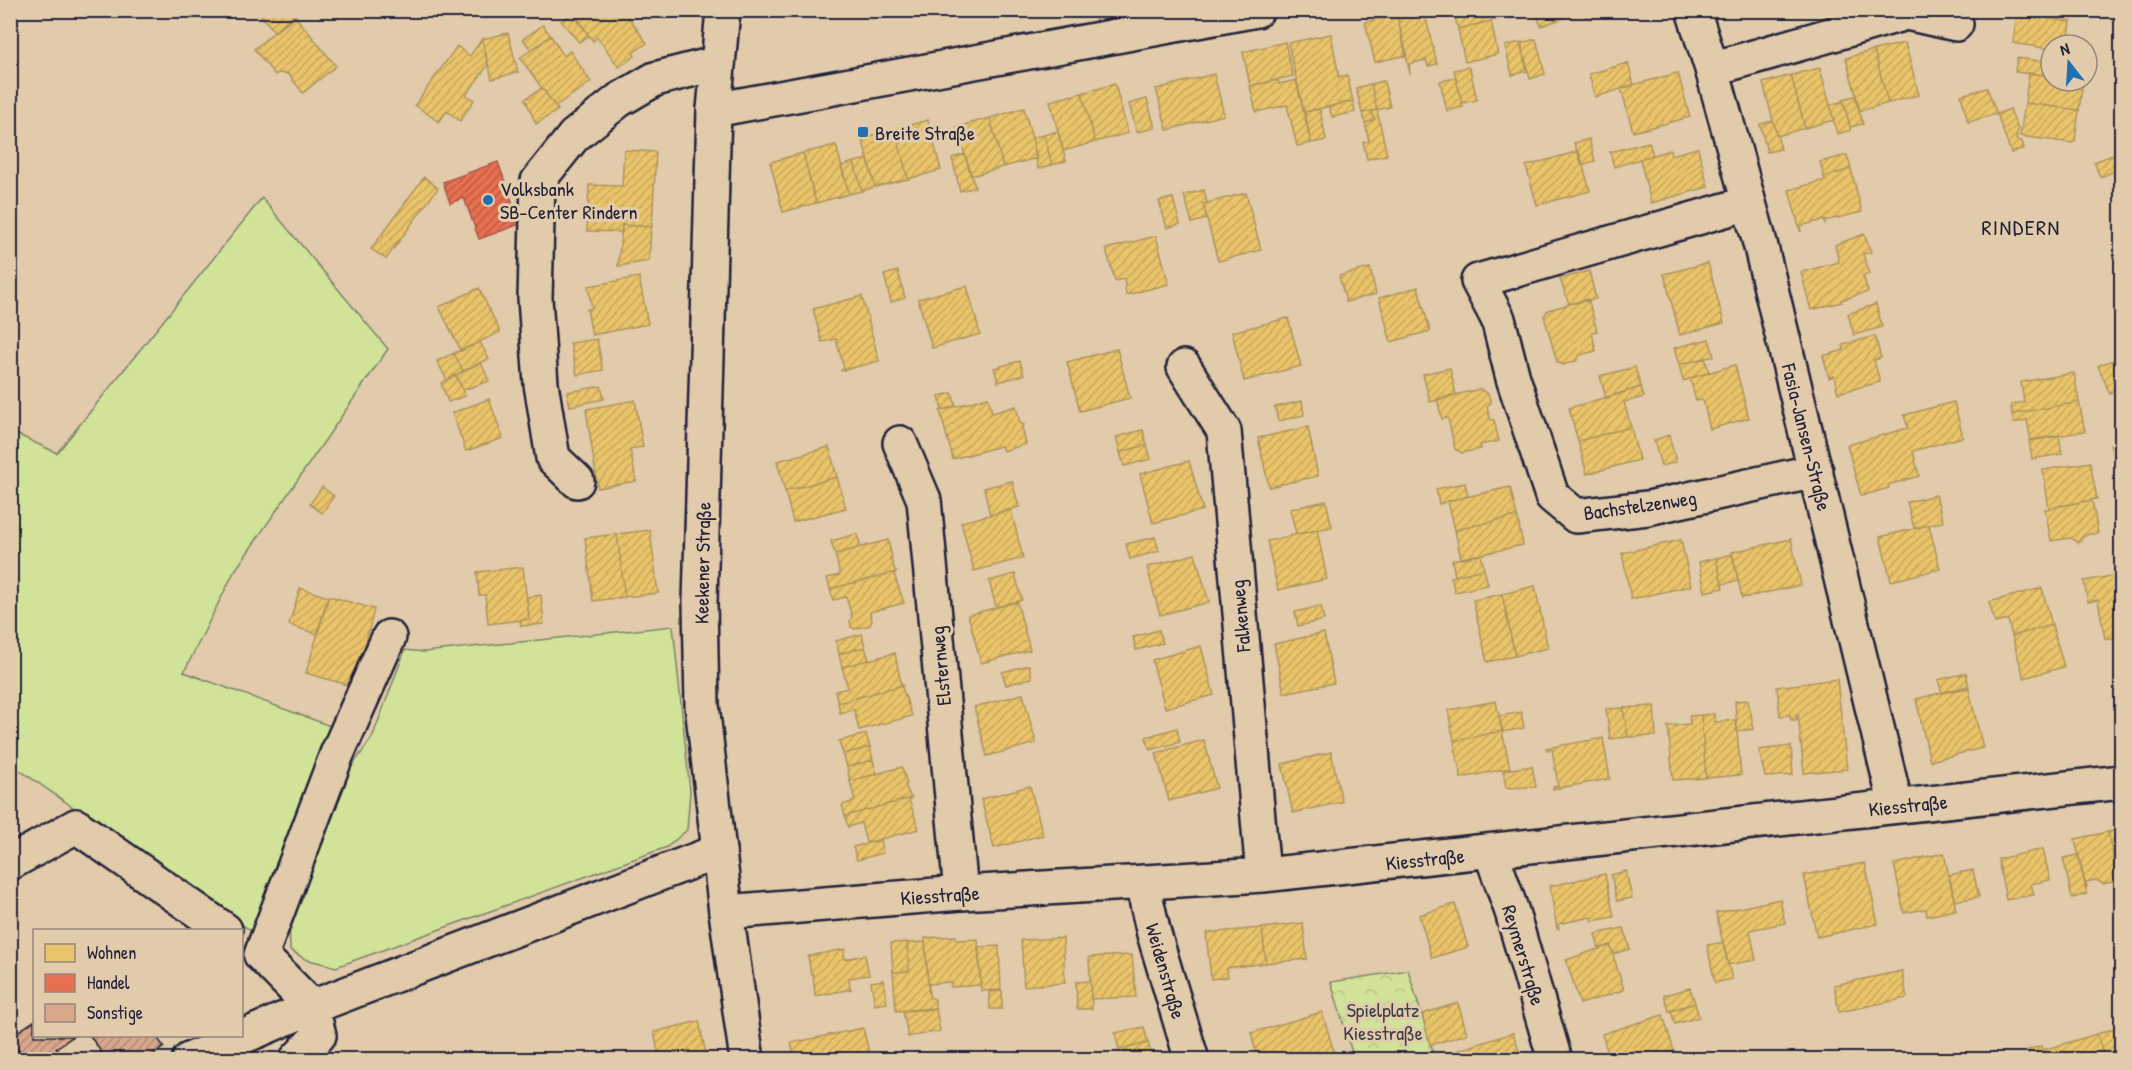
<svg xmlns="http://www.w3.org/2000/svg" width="2132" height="1070" viewBox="0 0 2132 1070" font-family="'Patrick Hand',sans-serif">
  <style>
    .green { fill: #d1e398; stroke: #7a826a; stroke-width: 1.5 }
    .park { fill: url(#park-crowns); stroke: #7a826a; stroke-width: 1.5 }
    .homes { fill: url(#homes-hatch); stroke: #ad935c; stroke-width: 1.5 }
    .shops { fill: url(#shops-hatch); stroke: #ac584a; stroke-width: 1.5 }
    .building { fill: url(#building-hatch); stroke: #22223b; stroke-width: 1.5 }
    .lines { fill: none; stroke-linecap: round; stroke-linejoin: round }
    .minor-casing { stroke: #22223b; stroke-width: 38 }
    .major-casing { stroke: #22223b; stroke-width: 38 }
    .minor { stroke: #e2cbab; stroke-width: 33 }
    .major { stroke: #e2cbab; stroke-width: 33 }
    .poi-dot { fill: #1f6fb2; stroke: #e2cbab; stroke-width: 2 }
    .labels { text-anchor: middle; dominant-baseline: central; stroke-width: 6; stroke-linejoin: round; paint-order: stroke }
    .poi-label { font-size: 20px; fill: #22223b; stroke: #e2cbab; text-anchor: start }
    .street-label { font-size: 20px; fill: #22223b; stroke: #e2cbab }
    .park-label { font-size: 20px; fill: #3c3f49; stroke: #e2cbab }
    .quarter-label { font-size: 22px; letter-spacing: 1.5px; fill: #22223b; stroke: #e2cbab }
  </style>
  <defs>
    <pattern id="park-crowns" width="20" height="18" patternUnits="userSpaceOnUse" patternTransform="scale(1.5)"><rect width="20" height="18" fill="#d1e398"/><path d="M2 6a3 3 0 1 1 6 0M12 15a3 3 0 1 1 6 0" fill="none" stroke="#b3c284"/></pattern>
    <pattern id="homes-hatch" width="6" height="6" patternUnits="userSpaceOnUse" patternTransform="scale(1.5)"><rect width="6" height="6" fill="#e9c46a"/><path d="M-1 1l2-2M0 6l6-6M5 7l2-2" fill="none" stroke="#c8a85d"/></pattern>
    <pattern id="shops-hatch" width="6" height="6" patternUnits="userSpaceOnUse" patternTransform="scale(1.5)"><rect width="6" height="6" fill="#e76f51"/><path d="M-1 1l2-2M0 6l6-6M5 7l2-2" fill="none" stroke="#bb5b44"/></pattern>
    <pattern id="building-hatch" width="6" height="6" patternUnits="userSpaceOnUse" patternTransform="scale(1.5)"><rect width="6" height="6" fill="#d9a88b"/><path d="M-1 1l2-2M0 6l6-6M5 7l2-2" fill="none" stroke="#b08873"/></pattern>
  </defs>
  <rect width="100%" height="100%" fill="#e2cbab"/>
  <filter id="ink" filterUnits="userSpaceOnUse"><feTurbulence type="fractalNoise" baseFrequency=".0167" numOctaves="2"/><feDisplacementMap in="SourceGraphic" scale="12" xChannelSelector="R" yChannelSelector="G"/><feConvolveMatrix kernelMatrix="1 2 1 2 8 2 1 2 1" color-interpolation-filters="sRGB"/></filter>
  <g filter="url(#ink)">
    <path class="green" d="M262,198L388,349L234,572L184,672L341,730L253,932L11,764L10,431L57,453Z
      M673,626L690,791L687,830L667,847L336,967L305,959L290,950L289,908L331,796L372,738L405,650L424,652Z"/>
    <path class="park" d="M1408,970L1435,1059H1354L1331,982Z"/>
    <path class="homes" d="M296,10L298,14L275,32L257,11Z
      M585,10H627L625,12L647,43L633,53L635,56L619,67L597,37L593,41L576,18Z
      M1418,10H1424L1437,64L1428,66L1426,60L1409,64L1410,74L1397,15Z
      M1453,10H1497L1499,19L1458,29Z
      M1535,10H1603V11L1586,17L1584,11L1541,26Z
      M2017,10H2072L2071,22L2017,14Z
      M574,12L589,36L579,42L561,21Z
      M2017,14L2071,22L2068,45H2051V49L2013,43Z
      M294,15L336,66L303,93L288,74L278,73L275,75L254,49Z
      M1397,15L1407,55L1375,62L1365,22Z
      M1491,21L1498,54L1465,62L1458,29Z
      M543,25L551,36L531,50L523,39Z
      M508,33L518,72L492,79L482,39Z
      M1331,34L1339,77L1347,75L1353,101L1304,112L1288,43Z
      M551,36L564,56L570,51L591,82L555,106L520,58Z
      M482,39L488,65L466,95L474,100L460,121L447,111L439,122L415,105L457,46L470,56Z
      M1536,39L1545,74L1530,79L1521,43Z
      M1285,42L1293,76L1250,86L1243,52Z
      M1520,42L1527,71L1512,75L1505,46Z
      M1905,43L1919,95L1888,103L1874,50Z
      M1874,50L1888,103L1860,111L1846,58Z
      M2017,58L2046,62L2044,75L2015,72Z
      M1628,63L1634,85L1595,97L1589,74Z
      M1468,67L1470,69L1477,100L1462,103L1454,70Z
      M1820,68L1834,120L1805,128L1791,75Z
      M1678,73L1690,117L1633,132L1621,88Z
      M2029,73L2051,76V81H2083L2079,110L2025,103Z
      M1214,74L1224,115L1167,130L1156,89Z
      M1791,75L1805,128L1777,136L1763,83Z
      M1456,78L1463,107L1447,111L1440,81Z
      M1278,80L1279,84L1296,80L1311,143L1297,146L1287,105L1256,112L1250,86Z
      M1384,81L1390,107L1377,110L1371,84Z
      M1115,84L1128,133L1095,142L1082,93Z
      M1371,84L1377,110L1362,113L1356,88Z
      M542,88L558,110L536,124L525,99Z
      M1987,88L1997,114L1968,122L1961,95Z
      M1082,93L1095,142L1063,151L1050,101Z
      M1855,96L1863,124L1850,127L1843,99Z
      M1147,99L1155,128L1137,132L1129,104Z
      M1353,101L1355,112L1332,117L1329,107Z
      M1843,101L1851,130L1837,134L1830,105Z
      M2025,103L2079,110L2075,141L2072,143L2020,136Z
      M1024,108L1037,158L1003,167L990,118Z
      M1320,109L1326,140L1311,143L1305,112Z
      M2010,109L2018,129L2016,140L2022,141L2024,148L2011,153L1997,114Z
      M1377,110L1387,155L1367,159L1363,142L1369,141L1365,123L1374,120L1372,111Z
      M1372,111L1374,120L1365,123L1362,113Z
      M990,118L1003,167L971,176L957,127Z
      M928,120L941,170L908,179L895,129Z
      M1773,121L1781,149L1767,152L1760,124Z
      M895,129L908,179L875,187L862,138Z
      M1058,131L1066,161L1052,165L1044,135Z
      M1044,135L1052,165L1038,169L1032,138Z
      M1589,139L1595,161L1582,165L1574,143Z
      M1649,142L1653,155L1614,167L1610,152Z
      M836,145L849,194L816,203L803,153Z
      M1698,148L1708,187L1651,203L1640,159L1670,150L1671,155Z
      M624,150L656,152L652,227L622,225V232L587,231L589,185L622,186Z
      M1579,151L1590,191L1537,205L1526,166Z
      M803,153L816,203L783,212L770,162Z
      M2118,153L2122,168L2100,177L2094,162Z
      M965,154L975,187L960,191L952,158Z
      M1847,155L1851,169L1824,177L1820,162Z
      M868,159L875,187L862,191L854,162Z
      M854,162L862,191L849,194L841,166Z
      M1851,169L1862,212L1825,221V225L1824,220L1800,226L1801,231H1800L1789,190L1825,180L1824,177Z
      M424,177L438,188L386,259L371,249Z
      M1204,190L1207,203L1203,204L1207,219L1192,223L1184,195Z
      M1246,193L1261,250L1218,261L1203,204Z
      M1173,198L1180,224L1167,228L1159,201Z
      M622,225L651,227L649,261L618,266Z
      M1864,234L1871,252L1863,254L1869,274L1863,275L1868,292L1841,300L1842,302L1811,310L1801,272L1839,262L1835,245Z
      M1156,236L1169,284L1126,295L1124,279L1115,281L1106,249Z
      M1708,263L1724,323L1680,335L1664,274Z
      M1370,268L1376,294L1346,302L1339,276Z
      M898,271L905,298L891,302L884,275Z
      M1589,271L1596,299L1569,304L1560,279Z
      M639,277L648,324L592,335L587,309L592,308L588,286Z
      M967,286L980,334L932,348L918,299Z
      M1418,287L1430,331L1391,342L1379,298Z
      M479,288L500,332L461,351L439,307Z
      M862,296L879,361L840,371L844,369L836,339L822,342L813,309Z
      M1588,299L1597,331L1592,332L1596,351L1580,355L1576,361L1563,365L1557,362L1544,316L1548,310Z
      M1876,304L1882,327L1854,335L1848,314Z
      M1288,318L1301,366L1244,381L1232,332Z
      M1875,336L1881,358L1874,360L1880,382L1838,393L1834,376L1829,378L1823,356L1844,350L1843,345Z
      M597,339L603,370L577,375L570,343Z
      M1709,339L1714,356L1679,365L1674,348Z
      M480,342L489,359L463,371L454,353Z
      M1117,349L1130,398L1080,411L1067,362Z
      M454,353L463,371L447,380L437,361Z
      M1705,358L1709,372L1683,381L1679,365Z
      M2113,360L2122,381V390L2110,394L2098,366Z
      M1020,361L1024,375L998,382L994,368Z
      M481,362L489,381L463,390L456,375Z
      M1735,365L1749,418L1710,429L1703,400L1696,401L1690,378Z
      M1635,367L1641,387L1606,398L1600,376Z
      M1450,368L1456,395L1430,402L1423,374Z
      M2074,373L2079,402L2012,414L2011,405L2024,402L2021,382Z
      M456,375L465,396L448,402L441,383Z
      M601,386L604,399L570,406L567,392Z
      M1641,387L1644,397L1624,402L1631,427L1578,441L1569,408Z
      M1480,389L1488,394L1491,403L1487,406L1490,419L1494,420L1499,441L1480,445L1481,449L1462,453L1455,449L1448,418L1442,419L1437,399Z
      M952,393L956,406L942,410L939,396Z
      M988,397L992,413L1016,406L1020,423L1024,425L1022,427L1026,444L1003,451L1001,446L953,459L940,411Z
      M489,399L503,438L466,451L452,413Z
      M635,400L643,447L630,449L636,481L598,488L586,409Z
      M1302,401L1304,415L1278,421L1275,407Z
      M1954,402L1963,437L1913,451L1919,476L1888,485L1889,488L1861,496L1847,445L1908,428L1904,415Z
      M2079,402L2085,431L2031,441L2027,420L2014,423L2012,414Z
      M1308,427L1318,476L1269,487L1258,438Z
      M1631,427L1639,460L1587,474L1578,441Z
      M1143,430L1147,445L1120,452L1116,437Z
      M1669,435L1676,462L1661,466L1654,440Z
      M2059,435L2062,454L2032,459L2029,440Z
      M2122,443V475L2110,445Z
      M1147,445L1151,459L1124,466L1120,452Z
      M829,447L837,477L785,491L777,461Z
      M1189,461L1203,510L1153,523L1140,474Z
      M2090,462L2097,499L2049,508L2043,470Z
      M837,477L846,508L793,522L785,491Z
      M1012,481L1019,507L990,515L984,488Z
      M1465,483L1468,496L1439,504L1436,489Z
      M322,487L334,496L322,513L310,504Z
      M1510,487L1517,516L1455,530L1448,501Z
      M1936,495L1943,522L1914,528L1907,502Z
      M2092,500L2098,533L2084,535L2079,543L2071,538L2051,541L2045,509Z
      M1326,501L1332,527L1296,534L1290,509Z
      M1011,510L1023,558L974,571L961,522Z
      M1517,516L1523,545L1461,559L1455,530Z
      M1929,525L1940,569L1891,581L1880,537Z
      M650,530L658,593L625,597L617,534Z
      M1317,530L1327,579L1278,590L1267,541Z
      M617,534L625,597L593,601L585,538Z
      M857,534L861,547L835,554L831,541Z
      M1155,537L1159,551L1130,559L1126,544Z
      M1791,539L1801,585L1742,598L1732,552Z
      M888,540L892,558H890L896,572L830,589L827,578L840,575L835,554Z
      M1681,540L1691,586L1631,599L1622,553Z
      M1195,554L1209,602L1160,615L1147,567Z
      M1481,554L1484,569L1455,576L1452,560Z
      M1732,554L1738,581L1722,584L1716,558Z
      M1716,558L1723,588L1705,592L1699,562Z
      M523,567L529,619L488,624L485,595H479L477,572Z
      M1484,569L1488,585L1455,592L1451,577Z
      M896,572L894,574L904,603L870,612L872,621L870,625L855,629L851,627L850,621L852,617L846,597L833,600L830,589Z
      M1015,574L1022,600L996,607L989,581Z
      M2122,574V636L2105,639L2098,600L2088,602L2084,581Z
      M1535,586L1548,648L1515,656L1502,594Z
      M300,588L328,597L317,634L289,625Z
      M2042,588L2052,625L2012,636L2008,620L1995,623L1989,602Z
      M1502,594L1515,656L1487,662L1473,600Z
      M541,595L544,624L521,626L520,620L529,619L527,597Z
      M329,596L374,609L362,658L359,657L351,686L306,673Z
      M1017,602L1030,650L981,663L968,615Z
      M1321,606L1324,620L1298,626L1295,612Z
      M2052,625L2064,667L2024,678L2012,636Z
      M1159,630L1163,643L1136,650L1133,637Z
      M1324,633L1334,683L1284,693L1274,644Z
      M862,634L865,647L839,654L836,641Z
      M1201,646L1214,695L1165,708L1152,660Z
      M865,647L869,660L842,667L839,654Z
      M895,653L901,684L903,685L838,703L835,691L848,688L842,667Z
      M1029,665L1032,678L1006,685L1002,672Z
      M1966,673L1969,688L1942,693L1938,680Z
      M1837,679L1847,769L1804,773L1798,714L1796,715L1797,720H1791L1790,715L1780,716L1777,687Z
      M903,685L902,687L912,716L859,730L854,710L840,713L838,703Z
      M1968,686L1983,748L1930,761L1916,699Z
      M1023,694L1036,743L987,756L974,707Z
      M1748,700L1754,729L1737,731L1735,701Z
      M1496,701L1502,731L1454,741L1448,710Z
      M1654,706L1656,736L1628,737L1623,708Z
      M1623,708L1628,737L1610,739L1606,709Z
      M1521,712L1524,728L1503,732L1499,716Z
      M1714,714L1715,722L1736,720L1741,775L1706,778L1701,715Z
      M1701,715L1706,778L1673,780L1668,726L1690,724L1689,716Z
      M1177,728L1180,742L1150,750L1146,737Z
      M1502,731L1510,768L1461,778L1454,741Z
      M866,734L870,747L843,754L839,741Z
      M1603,738L1610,779L1553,789V787L1558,786L1552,749L1547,750L1546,748Z
      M1204,740L1217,788L1169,801L1156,753Z
      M1791,746L1793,775L1765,777L1759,750Z
      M870,747L873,760L847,767L843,754Z
      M1331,752L1342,802L1293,813L1282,764Z
      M873,760L877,774L850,781L847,767Z
      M1532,766L1536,787L1506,788L1503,770Z
      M902,767L907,784L905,785L911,798L845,816L842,805L855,801L850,781Z
      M1030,786L1043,835L994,848L981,799Z
      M911,798L909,800L919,829L866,843L861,823L848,827L845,816Z
      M2122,829V880L2118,881L2108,832Z
      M2108,832L2118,881L2103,884L2096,880L2086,882L2087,887L2086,888L2075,839Z
      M880,840L883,853L857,860L853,847Z
      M2043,849L2050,880L2031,884L2034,895L2006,900L1998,859Z
      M1944,853L1956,910L1927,916L1926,909L1904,913L1894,864Z
      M2078,855L2087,894L2072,898L2063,858Z
      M1865,863L1878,924L1817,937L1804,875Z
      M1973,870L1979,897L1955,901L1949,875Z
      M1626,871L1632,898L1617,901L1611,875Z
      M1605,874L1614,917L1592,921L1591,917L1558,924L1559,929H1557L1550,886Z
      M1780,899L1785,923L1750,930L1756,960L1728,965L1716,913Z
      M1455,904L1468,947L1432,958L1419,915Z
      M1303,923L1307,959L1266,963L1262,928Z
      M1262,928L1266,963L1227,968L1228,977L1211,979L1206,933Z
      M1624,928L1630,949L1613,954L1610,945L1599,949L1595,934Z
      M956,936V940L978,939L981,985L951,987L950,982L929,984V997L925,938Z
      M1063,938L1065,983L1024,986L1021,940Z
      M907,942L909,971L893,972L891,943Z
      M925,942L929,997L935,999V1008L896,1011L893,972L909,971L907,943Z
      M1723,942L1732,979L1715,983L1707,945Z
      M1610,945L1624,990L1580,1004L1566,960Z
      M999,946L1001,990L981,991L978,947Z
      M845,949L844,951L845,959L865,955L869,975L849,978L850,989H852L815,996L813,974H811L808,956Z
      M1132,955L1136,997L1091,999L1089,957Z
      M1902,971L1907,998L1839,1012L1834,985Z
      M883,980L887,1003L875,1005L871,982Z
      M1090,981L1092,1009H1077L1076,982Z
      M1690,988L1695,1003L1669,1011L1664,995Z
      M1002,991V1009H990L989,992Z
      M1458,1003L1467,1034L1430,1045L1422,1014Z
      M1695,1003L1699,1017L1675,1024L1671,1011Z
      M936,1009L940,1031L908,1037L903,1011Z
      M1322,1012L1334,1052L1309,1060H1258L1251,1033Z
      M1663,1015L1674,1051L1647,1060H1610L1602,1034Z
      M699,1021L707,1060H660L654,1032Z
      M2122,1026V1060H2105L2097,1034Z
      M1144,1027L1148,1043L1119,1050L1115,1033Z
      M863,1028L870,1056L857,1060H795L791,1043Z
      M1513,1033L1522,1060H1459L1456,1051Z
      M2097,1034L2105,1060H2045L2043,1050Z
      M1148,1043L1152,1055L1137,1060H1128L1124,1049Z
      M2041,1046L2045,1060H2031L2028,1050Z"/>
    <path class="shops" d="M498,162L520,224L479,239L464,198L450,203L443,182Z"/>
    <path class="building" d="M34,1021V1036H74L56,1048L64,1060H25L10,1037Z
      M90,1036H156L164,1047L145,1060H107Z
      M10,1038L25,1060H10Z"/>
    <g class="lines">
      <g class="minor-casing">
        <path id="minor" d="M1693,10L1712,69L1760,243L1896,806
          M1712,69L1906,13L1956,24
          M714,110L1257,10
          M1749,203L1478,281L1498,319L1513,378L1552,496L1576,516L1648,508L1816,471
          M1184,367L1224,431L1263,875
          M900,443L924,500L961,893
          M577,481L553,458L541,384L535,298L538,181L574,136L619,100L655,79L718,63
          M1491,852L1512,912L1555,1060
          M10,863L76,826L225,930
          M1142,882L1154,934L1192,1060
          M726,912L961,893L1263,875L2122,782
          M189,1060L312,1007L719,851
          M296,1060L319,1035L312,1007L261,955L337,754L389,637"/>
      </g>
      <g class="major-casing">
        <path id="major" d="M723,10L714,110L700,602L702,705L726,912L747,1060"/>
      </g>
      <use href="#minor" class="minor"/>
      <use href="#major" class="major"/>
    </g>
  </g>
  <g class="poi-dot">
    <rect x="857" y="126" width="12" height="12" rx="3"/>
    <circle cx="488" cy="200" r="6"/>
  </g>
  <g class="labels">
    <g class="poi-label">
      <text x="875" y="132">Breite Straße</text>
      <text x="500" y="188">Volksbank<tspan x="500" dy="23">SB-Center Rindern</tspan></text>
    </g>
    <g class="street-label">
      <text transform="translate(1807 437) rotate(76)">Fasia-Jansen-Straße</text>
      <text transform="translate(1640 505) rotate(-8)">Bachstelzenweg</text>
      <text transform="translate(702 563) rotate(-89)">Keekener Straße</text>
      <text transform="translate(1240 616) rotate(-95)">Falkenweg</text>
      <text transform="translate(940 666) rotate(-95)">Elsternweg</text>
      <text transform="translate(1908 805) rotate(-6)">Kiesstraße</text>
      <text transform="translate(1425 859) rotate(-6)">Kiesstraße</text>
      <text transform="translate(940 895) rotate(-4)">Kiesstraße</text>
      <text transform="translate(1524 955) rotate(73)">Reymerstraße</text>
      <text transform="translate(1166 971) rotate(74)">Weidenstraße</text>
    </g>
    <g class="park-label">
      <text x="1383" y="1009">Spielplatz<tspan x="1383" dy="23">Kiesstraße</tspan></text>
    </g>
    <g class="quarter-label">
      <text x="2021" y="227">RINDERN</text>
    </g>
  </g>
  <rect width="2132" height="1070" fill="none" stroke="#e2cbab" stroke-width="36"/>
  <rect x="18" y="18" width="2096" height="1034" fill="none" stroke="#22223b" stroke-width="2" filter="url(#ink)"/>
  <rect x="33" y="929" width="210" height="108" fill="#e2cbab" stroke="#95877e" stroke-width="1.5"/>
  <rect x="45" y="944" width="30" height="18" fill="#e9c46a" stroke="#95877e" stroke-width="1.5"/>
  <text x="87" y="959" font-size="18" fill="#22223b">Wohnen</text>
  <rect x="45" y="974" width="30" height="18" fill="#e76f51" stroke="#95877e" stroke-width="1.5"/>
  <text x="87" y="989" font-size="18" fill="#22223b">Handel</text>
  <rect x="45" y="1004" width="30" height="18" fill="#d9a88b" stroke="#95877e" stroke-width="1.5"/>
  <text x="87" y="1019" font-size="18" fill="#22223b">Sonstige</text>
  <g transform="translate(2069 63) rotate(343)"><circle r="28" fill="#e2cbab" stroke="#95877e" stroke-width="1.5"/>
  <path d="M0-4.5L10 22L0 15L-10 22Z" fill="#1f6fb2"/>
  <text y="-9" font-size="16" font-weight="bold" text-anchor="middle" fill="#22223b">N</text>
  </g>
</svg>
